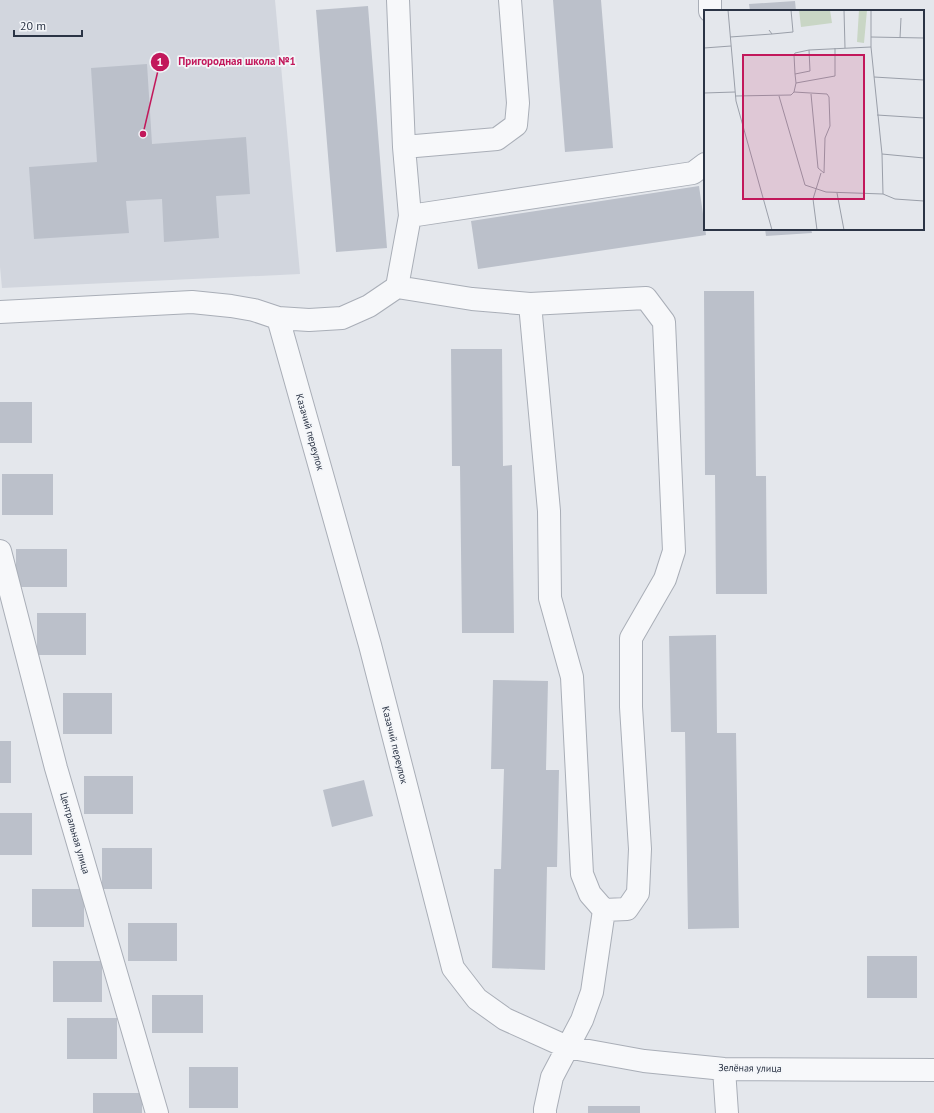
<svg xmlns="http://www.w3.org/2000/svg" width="934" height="1113" viewBox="0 0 934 1113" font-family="'PT Sans',sans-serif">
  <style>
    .built { fill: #d2d6de }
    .building { fill: #bbc0ca }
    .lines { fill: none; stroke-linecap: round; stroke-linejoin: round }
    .minor-casing { stroke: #a9aeb7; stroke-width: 24 }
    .minor { stroke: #f7f8fa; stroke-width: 22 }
    .labels { text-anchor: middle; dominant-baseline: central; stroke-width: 3.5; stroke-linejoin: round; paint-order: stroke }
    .street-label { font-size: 10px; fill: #2b3445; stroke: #f4f6f9 }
    .inset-road { fill: none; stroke: #9a9fa9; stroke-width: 1 }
    .view { fill: #c2185b; fill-opacity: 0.15; stroke: #c2185b; stroke-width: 2 }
    .inset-edge { fill: none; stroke: #2b3445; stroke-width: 2 }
    .leader { fill: none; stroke: #c2185b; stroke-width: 1.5 }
    .callout-dot { fill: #c2185b; stroke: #f4f6f9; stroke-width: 1.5 }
    .mark-label { font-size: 12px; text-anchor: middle; font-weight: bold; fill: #fff }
    .callout-label { font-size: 11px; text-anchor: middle; font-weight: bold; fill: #c2185b; stroke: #f4f6f9; stroke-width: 3.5; stroke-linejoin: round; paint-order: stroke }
  </style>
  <rect width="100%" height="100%" fill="#e4e7ec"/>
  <path class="built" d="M0,0H275L300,274L2,288L0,267Z"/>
  <path class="building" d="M553,0H601L613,148L565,152Z
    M795,1L796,11H750L749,4Z
    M368,6L387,248L336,252L316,10Z
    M147,64L152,144L246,137L250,194L216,196L219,238L164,242L162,199L126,201L129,233L34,239L29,167L97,162L91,68Z
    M699,186L706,235L478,269L471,221Z
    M765,229H811L812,233L766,236Z
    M704,291H754L756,476H766L767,594H716L715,475H705Z
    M451,349H502L503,466L512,465L514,633H462L460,466H452Z
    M0,402H32V443H0Z
    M2,474H53V515H2Z
    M16,549H67V587H16Z
    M37,613H86V655H37Z
    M716,635L717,733H736L739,928L688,929L685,732H671L669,636Z
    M493,680L548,681L546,770H559L557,867H547L545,970L492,968L494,869H501L504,769H491Z
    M63,693H112V734H63Z
    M0,741H11V783H0Z
    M84,776H133V814H84Z
    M364,780L373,816L332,827L323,790Z
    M0,813H32V855H0Z
    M102,848H152V889H102Z
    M32,889H84V927H32Z
    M128,923H177V961H128Z
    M867,956H917V998H867Z
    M53,961H102V1002H53Z
    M152,995H203V1033H152Z
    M67,1018H117V1059H67Z
    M189,1067H238V1108H189Z
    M93,1093H142V1113H93Z
    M588,1106H640V1113H588Z"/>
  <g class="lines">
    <g class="minor-casing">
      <path id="minor" d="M710,0V11
        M404,147L497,139L516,125L518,103L510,0
        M410,216L693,173L705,164
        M397,287L472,299L530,304L646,298L664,322L674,551L665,579L631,638V707L640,849L638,893L627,909L604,910L590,894L582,874L572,677L550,598L549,511L530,304
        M0,312L192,302L231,306L254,310L278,318L309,320L342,318L369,306L397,287L410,216L404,147L398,0
        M278,318L370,645L453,968L477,999L505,1019L567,1047L644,1061L724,1069L934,1070
        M0,551L56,768L157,1113
        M724,1069L727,1113
        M545,1113V1109L552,1077L582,1020L592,992L604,910"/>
    </g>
    <use href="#minor" class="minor"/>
  </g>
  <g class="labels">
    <g class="street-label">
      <text transform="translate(310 432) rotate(74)">Казачий переулок</text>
      <text transform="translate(395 745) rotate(76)">Казачий переулок</text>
      <text transform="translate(75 833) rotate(74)">Центральная улица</text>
      <text transform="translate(750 1068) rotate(1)">Зелёная улица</text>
    </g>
  </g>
  <g transform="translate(704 10)">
    <rect width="220" height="220" fill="#e4e7ec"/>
    <path d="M95,0H126L128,13L97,17ZM155,0H163L160,33L153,32Z" fill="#c9d6c5"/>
    <path class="inset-road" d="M24,0L32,91L68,220M140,0L141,38M167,0V37L178,144L179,184M65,20L68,24L89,22L87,0M26,27L68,24M167,27L220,28M196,28L197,8M0,38L27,36M105,40L167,37M170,67L220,70M92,73L131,66V38M90,82L123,84L125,87L126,116L121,128L120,163L114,158L107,84M0,83L31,82M31,86L87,85L90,82L92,73L91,64L90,45L91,43L105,40L106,61L91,64M75,86L101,175L122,182L179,184L191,189L220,191M173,105L220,108M178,144L220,148M133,183L140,220M113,220L109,189L117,163"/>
    <path class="view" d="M39,45H160V189H39Z"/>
    <rect width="220" height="220" class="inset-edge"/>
  </g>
  <path class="leader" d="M143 134L160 62"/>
  <g class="callout-dot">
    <circle cx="143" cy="134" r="4"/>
    <circle cx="160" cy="62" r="10"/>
  </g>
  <g class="mark-label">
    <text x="160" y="66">1</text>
  </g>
  <g class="callout-label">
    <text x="237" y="65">Пригородная школа №1</text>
  </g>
  <path d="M14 30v6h68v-6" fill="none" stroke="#2b3445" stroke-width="2"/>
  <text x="20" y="30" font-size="12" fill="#2b3445" stroke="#f4f6f9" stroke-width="3" paint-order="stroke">20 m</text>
</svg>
